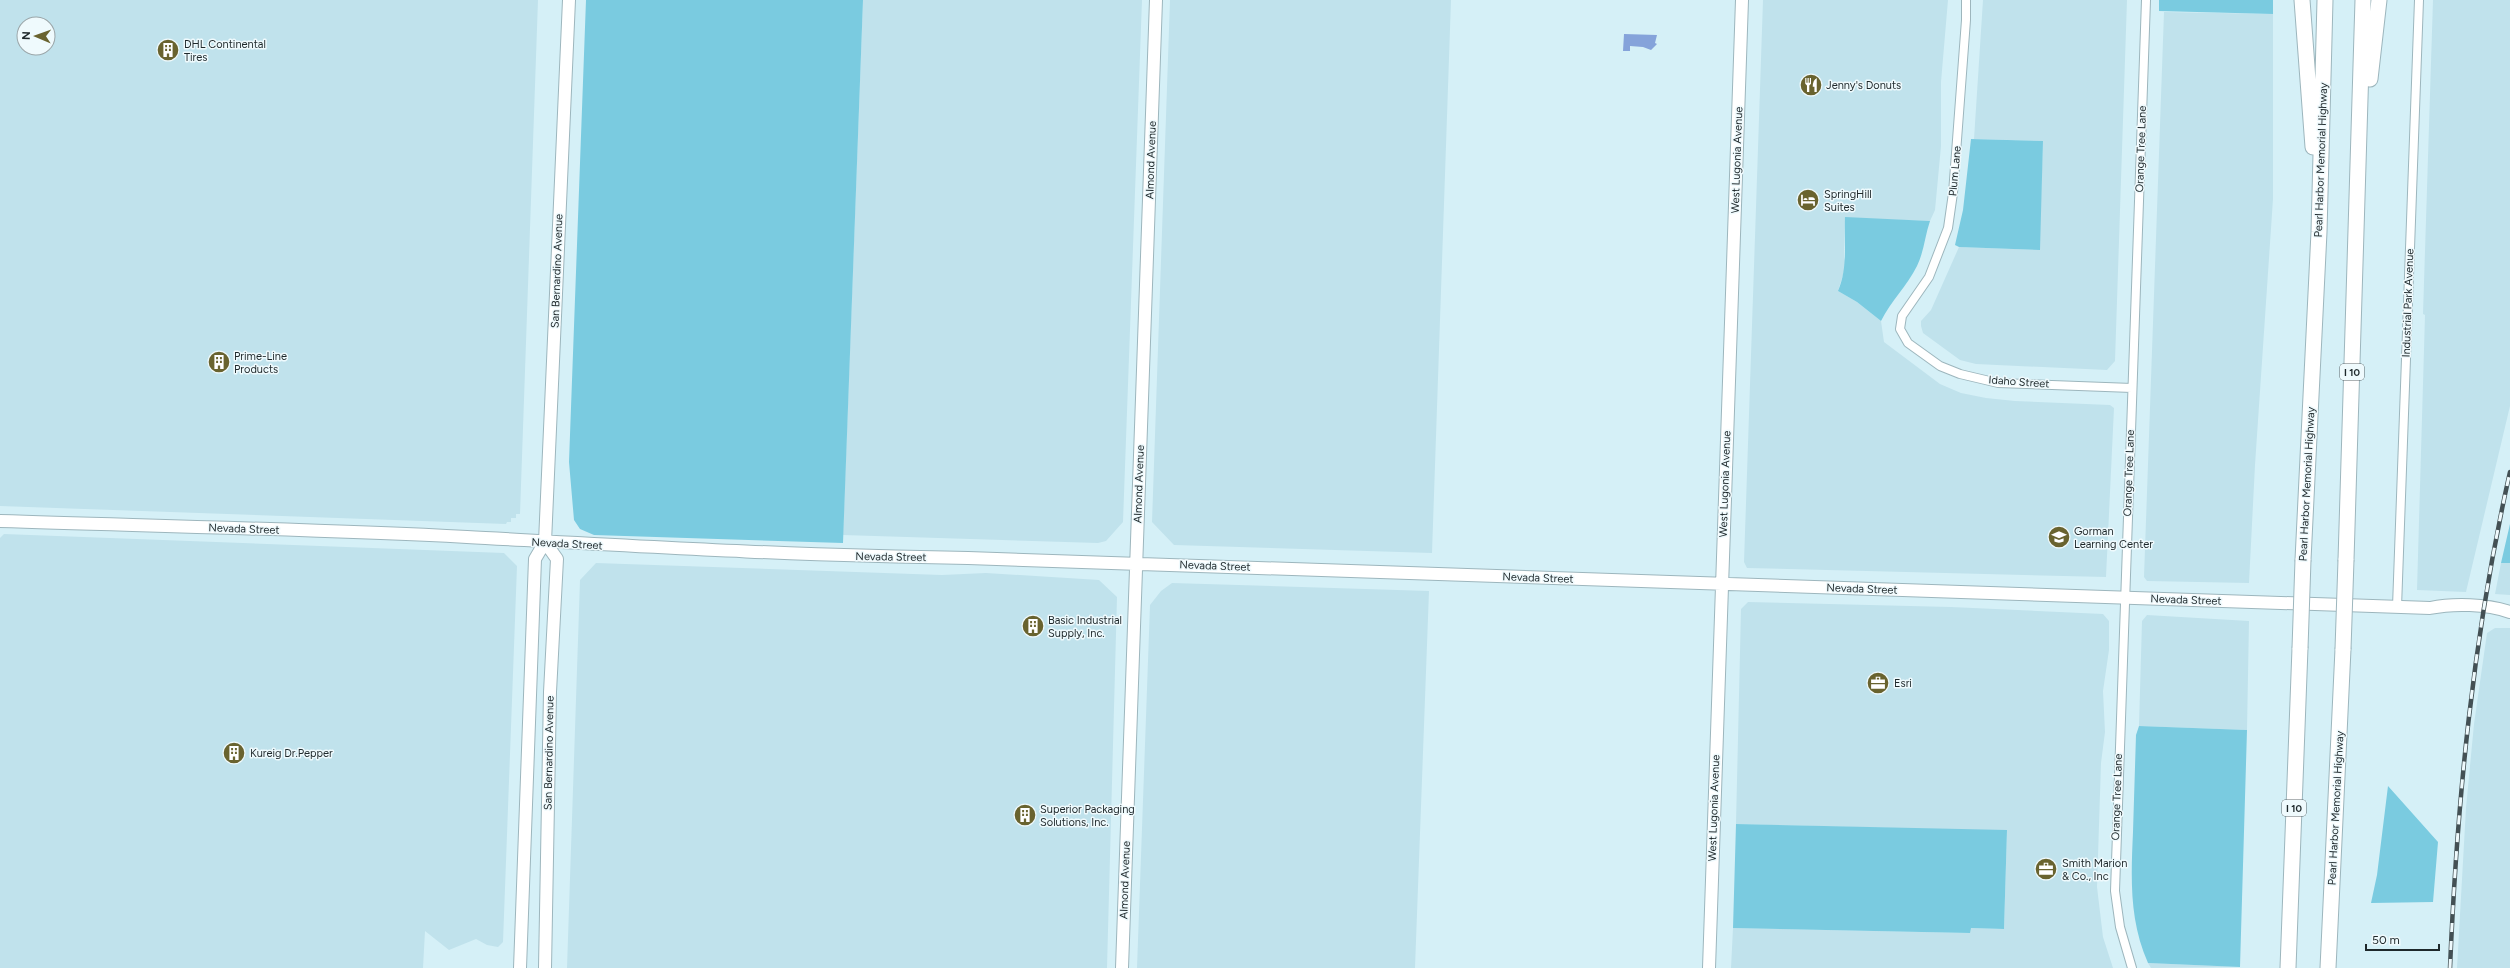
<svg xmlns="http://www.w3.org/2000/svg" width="2510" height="968" viewBox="0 0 2510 968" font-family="Figtree,sans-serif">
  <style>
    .built { fill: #c0e2ec; fill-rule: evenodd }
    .green { fill: #7acbe0 }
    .water { fill: #85a3da }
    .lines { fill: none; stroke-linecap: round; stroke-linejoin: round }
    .street-casing { stroke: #9db6bd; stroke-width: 10 }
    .secondary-casing { stroke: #9db6bd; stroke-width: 14 }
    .highway-casing { stroke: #9db6bd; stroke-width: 17 }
    .street { stroke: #fff; stroke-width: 8 }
    .secondary { stroke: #fff; stroke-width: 12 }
    .highway { stroke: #fff; stroke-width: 15 }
    .rail-casing { stroke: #435054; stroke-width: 4.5 }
    .rail { stroke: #effafd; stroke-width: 3; stroke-dasharray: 9; stroke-linecap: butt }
    .highway-bridge-casing { stroke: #9db6bd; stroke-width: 17; stroke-linecap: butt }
    .highway-bridge { stroke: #fff; stroke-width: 15 }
    .labels { text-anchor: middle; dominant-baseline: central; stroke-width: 3; stroke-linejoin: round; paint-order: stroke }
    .shield { fill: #effafd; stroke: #5d676a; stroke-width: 1 }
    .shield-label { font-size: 10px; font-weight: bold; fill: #1e282b }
    .poi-label { font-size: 11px; fill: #1e282b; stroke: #effafd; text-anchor: start }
    .street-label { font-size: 11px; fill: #1e282b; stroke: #effafd }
  </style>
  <rect width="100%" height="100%" fill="#d5f0f7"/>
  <path class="built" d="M0,0H538L520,514H516V518H511V522H507L506,524L0,506ZM24,24H48V48H24Z
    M863,0H1142L1123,522L1106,541L1098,543L843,535Z
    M1170,0H1451L1432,553L1174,545L1152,522Z
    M1763,0H1948L1941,82V146L1935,210L1930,221L1845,218L1844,257L1846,265L1838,291L1857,302L1881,321L1884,342L1940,384L1961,393L1986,398L2015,401L2110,405L2114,408L2106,577L1747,568L1744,562Z
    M1983,0H2127L2115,361L2107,370L1976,364L1960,360L1923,333L1921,326V321L1931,310L1959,247L2039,250L2043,141L1974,139Z
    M2433,0H2510V406L2466,592L2417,590L2425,315L2423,314Z
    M2164,12L2273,14V199L2255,465L2249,583L2147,581L2144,577Z
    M4,534L504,553L517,566L503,942L498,947L487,945L476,939L449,950L425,931L423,968H0V538Z
    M596,563L942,575L986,573L1099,580L1117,597L1107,968H567L580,580Z
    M2501,563H2510V595L2495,594Z
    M1172,583L1429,591L1415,968H1137L1150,605L1161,591Z
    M1748,602L1951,607L2103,614L2109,621V650L2103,691L2105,732L2101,763L2097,887L2103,937L2113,968H1731L1733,928L1970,933V928L2004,929L2007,831L1736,824L1741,609Z
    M2147,615L2249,621L2247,730L2139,726L2142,621Z
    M2495,628H2510V968H2457L2466,808L2474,724L2487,633Z
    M2148,963L2240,967L2151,968Z"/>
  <path class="green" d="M586,0H863L843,543L594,535L580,529L574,520L569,462Z
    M2159,0H2273V14L2159,11Z
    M1971,139L2043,141L2040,250L1959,247L1955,245L1963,210Z
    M1845,217L1930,221C1925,235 1924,252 1917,266C1907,286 1891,301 1881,321L1857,302L1838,291C1848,268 1844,243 1845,217Z
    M2510,524V563H2501Z
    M2139,726L2247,730L2240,967L2148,963C2129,920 2131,878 2133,832C2134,800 2135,767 2136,735Z
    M2388,786L2438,842L2433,902L2371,903L2377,875Z
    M1736,824L2007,830L2004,929L1971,928L1970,933L1733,928Z"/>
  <path class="water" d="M1624,34L1657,35L1655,43L1657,44L1651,50L1643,47L1630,46V51H1623Z"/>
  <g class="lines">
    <g class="street-casing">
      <path id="street" d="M1966,0V20L1953,193L1948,228L1929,277L1902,316L1900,329L1908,343L1940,366L1960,374L1998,383L2132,388
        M2397,607L2419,0
        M2132,968L2120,927L2115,891L2146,0"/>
    </g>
    <g class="secondary-casing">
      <path id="secondary" d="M0,521C156,526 311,529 467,537C634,546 800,556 968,558L2430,608C2454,603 2486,604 2510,612
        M520,968L535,559L545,542L569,0
        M545,968L550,692L557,559L545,542
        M1122,968L1156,0
        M1709,968L1742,0"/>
    </g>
    <g class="highway-casing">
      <path id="highway" d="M2302,0L2313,147
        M2370,79L2379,0
        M2303,560L2319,232L2325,0
        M2346,560L2363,0
        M2288,968L2300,648
        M2328,968L2343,649"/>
    </g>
    <use href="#street" class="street"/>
    <use href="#secondary" class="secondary"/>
    <use href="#highway" class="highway"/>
    <g class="rail-casing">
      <path id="rail" d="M2450,968C2457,801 2473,636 2510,472"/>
    </g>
    <use href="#rail" class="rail"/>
    <g class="highway-bridge-casing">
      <path id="highway-bridge" d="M2300,648L2303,560
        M2343,649L2346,560"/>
    </g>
    <use href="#highway-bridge" class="highway-bridge"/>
  </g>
  <defs>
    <g id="building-disc" transform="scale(1.15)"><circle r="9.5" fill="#69632f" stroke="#effafd"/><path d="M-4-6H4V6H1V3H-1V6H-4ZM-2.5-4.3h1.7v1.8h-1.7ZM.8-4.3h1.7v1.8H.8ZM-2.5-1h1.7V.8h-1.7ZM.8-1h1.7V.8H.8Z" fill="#fff"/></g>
    <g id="restaurant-disc" transform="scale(1.15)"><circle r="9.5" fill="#69632f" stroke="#effafd"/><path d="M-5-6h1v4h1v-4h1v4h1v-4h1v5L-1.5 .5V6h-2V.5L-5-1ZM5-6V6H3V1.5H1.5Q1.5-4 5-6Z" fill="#fff"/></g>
    <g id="hotel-disc" transform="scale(1.15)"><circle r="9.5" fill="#69632f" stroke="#effafd"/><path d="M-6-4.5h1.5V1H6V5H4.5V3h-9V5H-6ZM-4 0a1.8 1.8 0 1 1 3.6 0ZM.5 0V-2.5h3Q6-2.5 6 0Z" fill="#fff"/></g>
    <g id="school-disc" transform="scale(1.15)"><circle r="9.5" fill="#69632f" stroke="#effafd"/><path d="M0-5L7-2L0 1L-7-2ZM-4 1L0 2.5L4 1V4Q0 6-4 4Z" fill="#fff"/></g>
    <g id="office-disc" transform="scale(1.15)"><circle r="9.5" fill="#69632f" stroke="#effafd"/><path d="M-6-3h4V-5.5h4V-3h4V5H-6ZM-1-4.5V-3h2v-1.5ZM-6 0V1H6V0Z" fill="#fff"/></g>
  </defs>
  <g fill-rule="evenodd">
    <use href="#building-disc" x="168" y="50"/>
    <use href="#restaurant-disc" x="1811" y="85"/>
    <use href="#hotel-disc" x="1808" y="200"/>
    <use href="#building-disc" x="219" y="362"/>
    <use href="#school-disc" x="2059" y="537"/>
    <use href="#building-disc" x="1033" y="626"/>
    <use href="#office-disc" x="1878" y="683"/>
    <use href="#building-disc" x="234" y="753"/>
    <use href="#building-disc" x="1025" y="815"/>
    <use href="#office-disc" x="2046" y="869"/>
  </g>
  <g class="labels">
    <g class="shield">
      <rect x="2340" y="364" width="24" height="16" rx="3"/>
      <rect x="2282" y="800" width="24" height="16" rx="3"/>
    </g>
    <g class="shield-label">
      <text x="2352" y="372">I 10</text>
      <text x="2294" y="808">I 10</text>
    </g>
    <g class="poi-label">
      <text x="184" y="44">DHL Continental<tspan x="184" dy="13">Tires</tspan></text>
      <text x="1826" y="85">Jenny's Donuts</text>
      <text x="1824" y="194">SpringHill<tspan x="1824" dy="13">Suites</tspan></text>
      <text x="234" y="356">Prime-Line<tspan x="234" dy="13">Products</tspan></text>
      <text x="2074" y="531">Gorman<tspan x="2074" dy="13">Learning Center</tspan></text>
      <text x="1048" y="620">Basic Industrial<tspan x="1048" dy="13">Supply, Inc.</tspan></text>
      <text x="1894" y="683">Esri</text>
      <text x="250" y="753">Kureig Dr.Pepper</text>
      <text x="1040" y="809">Superior Packaging<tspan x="1040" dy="13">Solutions, Inc.</tspan></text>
      <text x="2062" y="863">Smith Marion<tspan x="2062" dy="13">&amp; Co., Inc</tspan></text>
    </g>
    <g class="street-label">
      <text transform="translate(2141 149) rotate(-88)">Orange Tree Lane</text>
      <text transform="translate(1151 160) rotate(-88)">Almond Avenue</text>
      <text transform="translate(1737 160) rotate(-88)">West Lugonia Avenue</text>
      <text transform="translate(2321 160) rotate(-88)">Pearl Harbor Memorial Highway</text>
      <text transform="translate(1955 171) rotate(-85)">Plum Lane</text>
      <text transform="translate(557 271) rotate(-88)">San Bernardino Avenue</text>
      <text transform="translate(2408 303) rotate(-88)">Industrial Park Avenue</text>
      <text transform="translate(2019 382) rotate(4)">Idaho Street</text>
      <text transform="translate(2129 473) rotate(-88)">Orange Tree Lane</text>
      <text transform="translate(1139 484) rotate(-88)">Almond Avenue</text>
      <text transform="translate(1725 484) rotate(-88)">West Lugonia Avenue</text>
      <text transform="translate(2307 484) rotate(-87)">Pearl Harbor Memorial Highway</text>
      <text transform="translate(244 529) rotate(2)">Nevada Street</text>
      <text transform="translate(567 544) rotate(3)">Nevada Street</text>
      <text transform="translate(891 557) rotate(1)">Nevada Street</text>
      <text transform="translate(1215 566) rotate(2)">Nevada Street</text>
      <text transform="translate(1538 578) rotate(2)">Nevada Street</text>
      <text transform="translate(1862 589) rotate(2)">Nevada Street</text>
      <text transform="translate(2186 600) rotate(2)">Nevada Street</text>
      <text transform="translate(549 753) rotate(-89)">San Bernardino Avenue</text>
      <text transform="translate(2117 797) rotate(-88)">Orange Tree Lane</text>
      <text transform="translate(1714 808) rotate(-88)">West Lugonia Avenue</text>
      <text transform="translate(2336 808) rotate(-87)">Pearl Harbor Memorial Highway</text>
      <text transform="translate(1125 880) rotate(-88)">Almond Avenue</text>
    </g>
  </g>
  <g transform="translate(36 36) rotate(272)"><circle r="19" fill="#effafd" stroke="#9ba6a9"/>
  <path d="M0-3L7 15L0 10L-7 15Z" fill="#69632f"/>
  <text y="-6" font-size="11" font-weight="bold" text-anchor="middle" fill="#1e282b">N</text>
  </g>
  <path d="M2366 944v6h73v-6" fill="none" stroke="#1e282b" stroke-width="2"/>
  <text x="2372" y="944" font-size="12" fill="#1e282b" stroke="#effafd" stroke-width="3" paint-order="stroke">50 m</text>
</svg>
